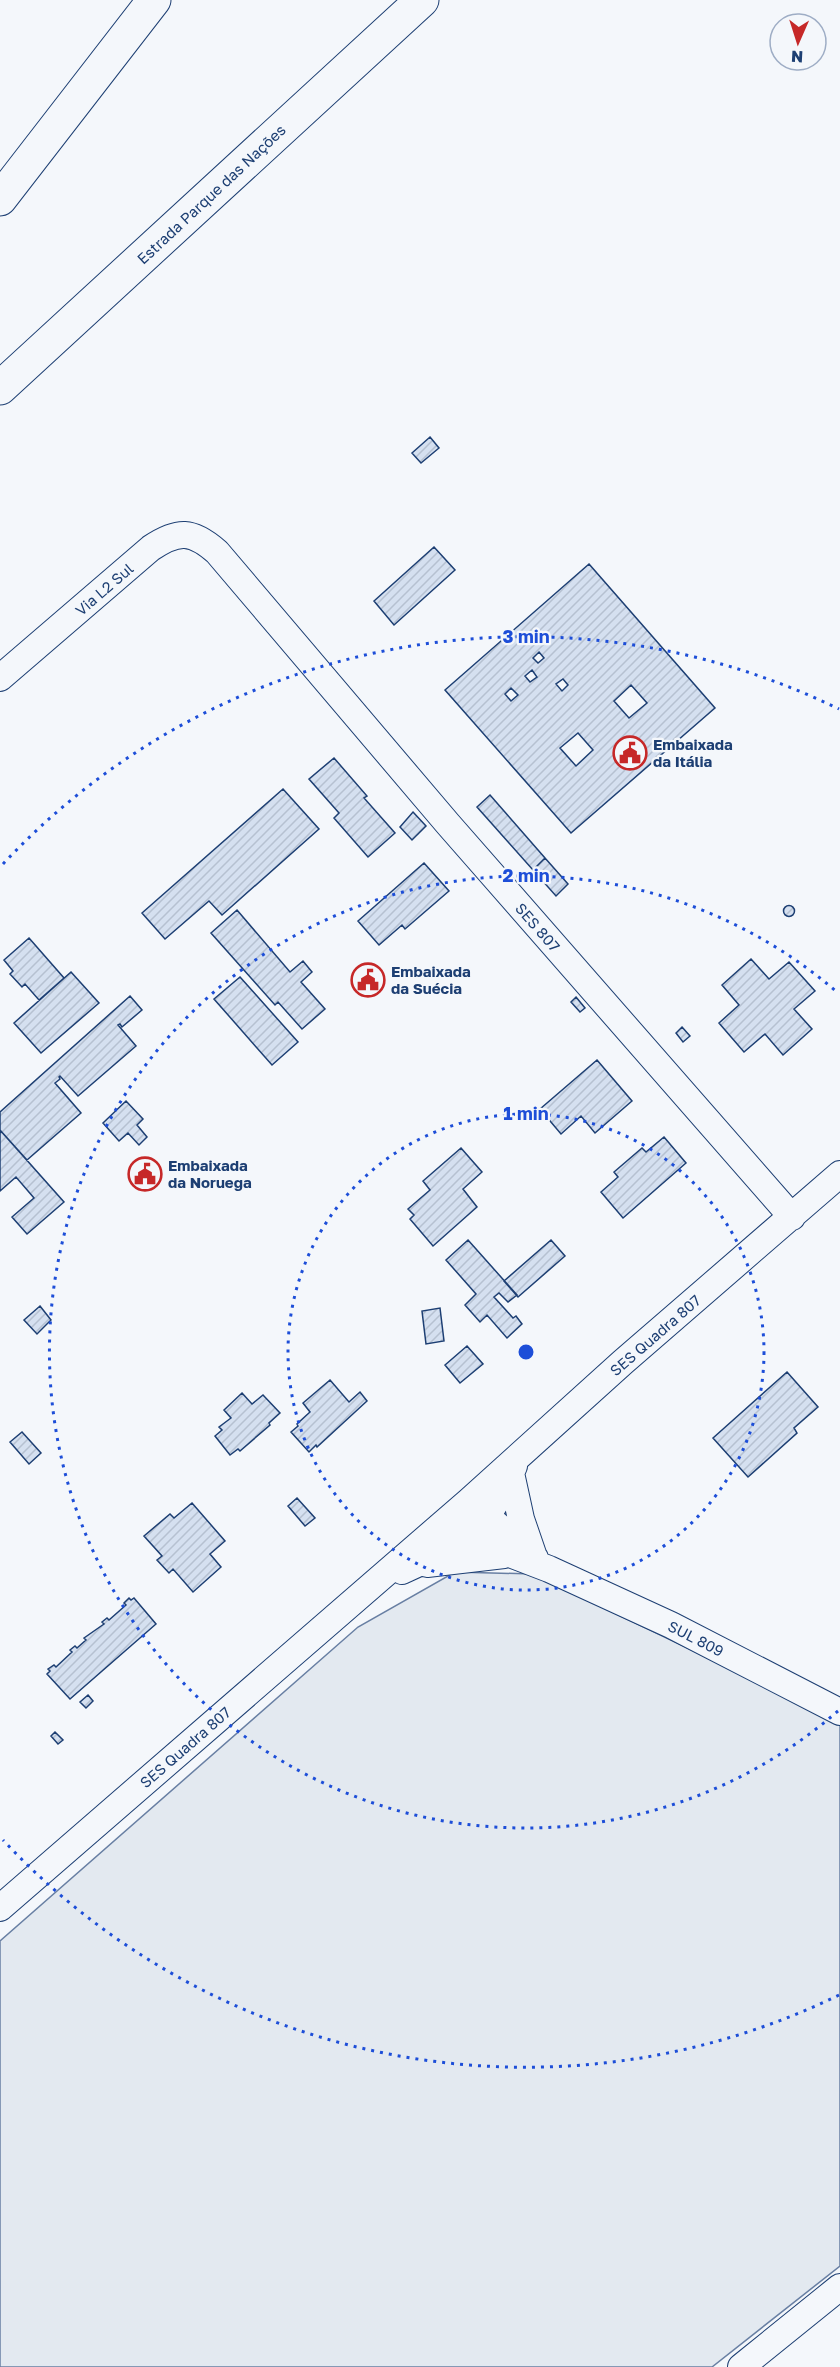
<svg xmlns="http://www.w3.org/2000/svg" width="840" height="2367" viewBox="0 0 840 2367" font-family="'Golos Text',sans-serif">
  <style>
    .grass { fill: #e3e9f0; stroke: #687fa3; stroke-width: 1.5 }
    .building { fill: url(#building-hatch); stroke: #1d3f73; stroke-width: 1.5; fill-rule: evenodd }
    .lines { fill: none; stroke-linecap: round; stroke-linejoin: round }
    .secondary-casing { stroke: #1d3f73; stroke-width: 28 }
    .highway-casing { stroke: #1d3f73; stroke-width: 35 }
    .secondary { stroke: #f4f7fb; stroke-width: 26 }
    .highway { stroke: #f4f7fb; stroke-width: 33 }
    .ring { fill: none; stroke: #1d4ed8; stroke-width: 3; stroke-dasharray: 3 6 }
    .labels { text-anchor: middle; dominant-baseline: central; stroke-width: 4.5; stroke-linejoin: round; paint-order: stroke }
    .street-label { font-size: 15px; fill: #1d3f73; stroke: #f4f7fb }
    .poi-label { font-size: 15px; font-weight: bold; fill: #1d3f73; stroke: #f4f7fb; text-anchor: start }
    .centre { fill: #1d4ed8; stroke: #f4f7fb; stroke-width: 3 }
    .ring-label { font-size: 18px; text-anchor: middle; font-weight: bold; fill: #1d4ed8; stroke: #f4f7fb; stroke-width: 4.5; stroke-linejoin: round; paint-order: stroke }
  </style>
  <defs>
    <pattern id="building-hatch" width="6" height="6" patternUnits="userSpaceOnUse" patternTransform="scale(1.5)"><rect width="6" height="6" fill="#d5e0f0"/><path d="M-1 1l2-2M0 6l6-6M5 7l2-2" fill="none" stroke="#b6c1d1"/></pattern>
  </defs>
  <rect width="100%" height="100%" fill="#f4f7fb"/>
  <path class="grass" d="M455,1572L533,1574L840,1721V2266L712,2367H0V1941L358,1627Z"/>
  <path class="building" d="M430,437L439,448L421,463L412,453Z
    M434,547L455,570L394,625L374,601Z
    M589,564L715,708L571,833L445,690ZM539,652L544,658L538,663L533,658ZM532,670L537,677L530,682L525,676ZM563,679L568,685L562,691L556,684ZM631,685L647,703L629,718L614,701ZM511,688L518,695L511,701L505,694ZM578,733L593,750L576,766L560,748Z
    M334,758L367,796L364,798L395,833L368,857L334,818L339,813L309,779Z
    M283,789L319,829L222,915L209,901L165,939L142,913Z
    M490,795L545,858L533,870L477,807Z
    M413,812L426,826L412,840L400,827Z
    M545,858L568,884L556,896L533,870Z
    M424,863L449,891L405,929L402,925L379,945L358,921Z
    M783.5 911a5.5 5.5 0 1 1 11 0a5.5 5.5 0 1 1-11 0Z
    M237,910L290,972L303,961L312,972L301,982L325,1009L302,1029L278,1002L275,1005L211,933Z
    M29,938L64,978L39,1000L25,984L22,987L10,974L13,971L4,960Z
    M751,959L769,979L789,962L815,991L794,1009L812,1029L783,1055L765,1034L744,1052L719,1023L739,1005L722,985Z
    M71,972L99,1003L41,1053L14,1023Z
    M240,977L298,1042L272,1065L214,999Z
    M130,996L142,1010L122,1027L120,1024L118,1025L136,1046L78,1096L60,1076L59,1077L60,1079L55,1083L81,1113L27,1160L0,1130V1112Z
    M576,997L585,1008L580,1012L571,1002Z
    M682,1027L690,1036L683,1042L676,1033Z
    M597,1060L632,1101L595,1133L581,1116L561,1134L540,1109Z
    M126,1101L143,1119L137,1125L147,1137L139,1145L128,1133L119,1141L103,1123Z
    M0,1130L64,1202L27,1234L12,1217L34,1198L16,1177L0,1191Z
    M664,1137L686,1163L623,1218L601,1192L618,1177L614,1172L642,1148L646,1152Z
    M461,1148L482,1172L463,1189L477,1207L433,1246L410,1219L414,1215L408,1209L430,1190L423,1181Z
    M468,1240L517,1295L508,1302L499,1293L494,1297L513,1318L516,1316L522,1324L507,1338L487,1315L480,1322L465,1305L476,1294L446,1260Z
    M551,1240L565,1256L518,1297L504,1281Z
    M40,1306L51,1320L37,1334L24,1320Z
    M440,1308L444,1341L426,1344L422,1311Z
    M467,1346L483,1364L460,1383L445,1365Z
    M787,1372L818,1407L794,1428L797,1433L748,1477L713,1438Z
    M330,1380L349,1402L360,1392L367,1401L317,1447L316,1445L309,1452L291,1432L298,1426L297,1424L310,1412L303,1403Z
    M242,1393L252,1404L263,1395L280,1413L269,1423L270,1425L240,1451L238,1449L230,1455L215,1436L222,1430L219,1427L231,1418L224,1410Z
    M22,1432L41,1453L29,1464L10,1442Z
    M297,1498L315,1518L305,1526L288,1506Z
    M192,1503L225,1541L210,1554L221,1567L193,1592L173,1569L169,1573L157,1560L162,1556L144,1536L170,1514L174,1518Z
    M129,1598L131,1600L134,1598L156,1624L70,1699L47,1674L50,1671L48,1669L54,1665L56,1667L72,1652L70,1650L75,1646L77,1648L86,1640L84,1638L104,1624L102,1622L107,1618L109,1620L126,1605L124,1603Z
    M88,1695L93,1701L86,1708L80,1702Z
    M55,1732L63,1740L58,1744L51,1736Z"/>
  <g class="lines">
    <g class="secondary-casing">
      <path id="secondary" d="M0,678L151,548C178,530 192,530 217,552L448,824L792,1217
        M511,1473L521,1519L533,1554
        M474,1505L535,1558
        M439,1527L549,1569L671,1625L840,1712
        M427,1564L504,1555
        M402,1571C431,1558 467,1540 487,1515C499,1500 507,1483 514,1466
        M0,1908L469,1501L623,1362L840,1174
        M741,2367L840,2287"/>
    </g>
    <g class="highway-casing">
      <path id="highway" d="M0,199L154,0
        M0,388L422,0"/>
    </g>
    <use href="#secondary" class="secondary"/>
    <use href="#highway" class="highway"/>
  </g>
  <g class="ring">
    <circle cx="526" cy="1352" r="238"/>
    <path d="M838 1711A476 476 0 1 1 838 993"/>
    <path d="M839 1995A715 715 0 0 1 3 1840M3 864A715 715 0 0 1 839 709"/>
  </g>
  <defs>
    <g id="civic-ring" transform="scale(1.725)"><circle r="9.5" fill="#f4f7fb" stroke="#c62828" stroke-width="1.5"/><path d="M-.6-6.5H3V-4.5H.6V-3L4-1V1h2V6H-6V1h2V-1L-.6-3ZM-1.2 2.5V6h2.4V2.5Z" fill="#c62828"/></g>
  </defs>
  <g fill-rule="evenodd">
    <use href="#civic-ring" x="630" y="753"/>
    <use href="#civic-ring" x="368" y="980"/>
    <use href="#civic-ring" x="145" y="1174"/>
  </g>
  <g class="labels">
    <g class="street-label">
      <text transform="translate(211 194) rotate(-43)">Estrada Parque das Nações</text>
      <text transform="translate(104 589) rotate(-41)">Via L2 Sul</text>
      <text transform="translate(538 927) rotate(49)">SES 807</text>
      <text transform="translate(655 1335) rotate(-41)">SES Quadra 807</text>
      <text transform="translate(696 1638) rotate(27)">SUL 809</text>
      <text transform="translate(185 1747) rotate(-41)">SES Quadra 807</text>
    </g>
    <g class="poi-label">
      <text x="653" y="744">Embaixada<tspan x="653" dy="17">da Itália</tspan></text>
      <text x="391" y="971">Embaixada<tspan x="391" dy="17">da Suécia</tspan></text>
      <text x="168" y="1165">Embaixada<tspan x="168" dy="17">da Noruega</tspan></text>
    </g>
  </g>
  <circle cx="526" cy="1352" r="9" class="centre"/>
  <g class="ring-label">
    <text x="526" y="643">3 min</text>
    <text x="526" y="882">2 min</text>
    <text x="526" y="1120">1 min</text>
  </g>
  <g transform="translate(798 42) rotate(183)"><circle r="28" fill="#f4f7fb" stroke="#9eadc5" stroke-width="1.5"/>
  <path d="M0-4.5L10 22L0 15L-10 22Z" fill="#c62828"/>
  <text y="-9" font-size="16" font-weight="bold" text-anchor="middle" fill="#1d3f73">N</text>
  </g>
</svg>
